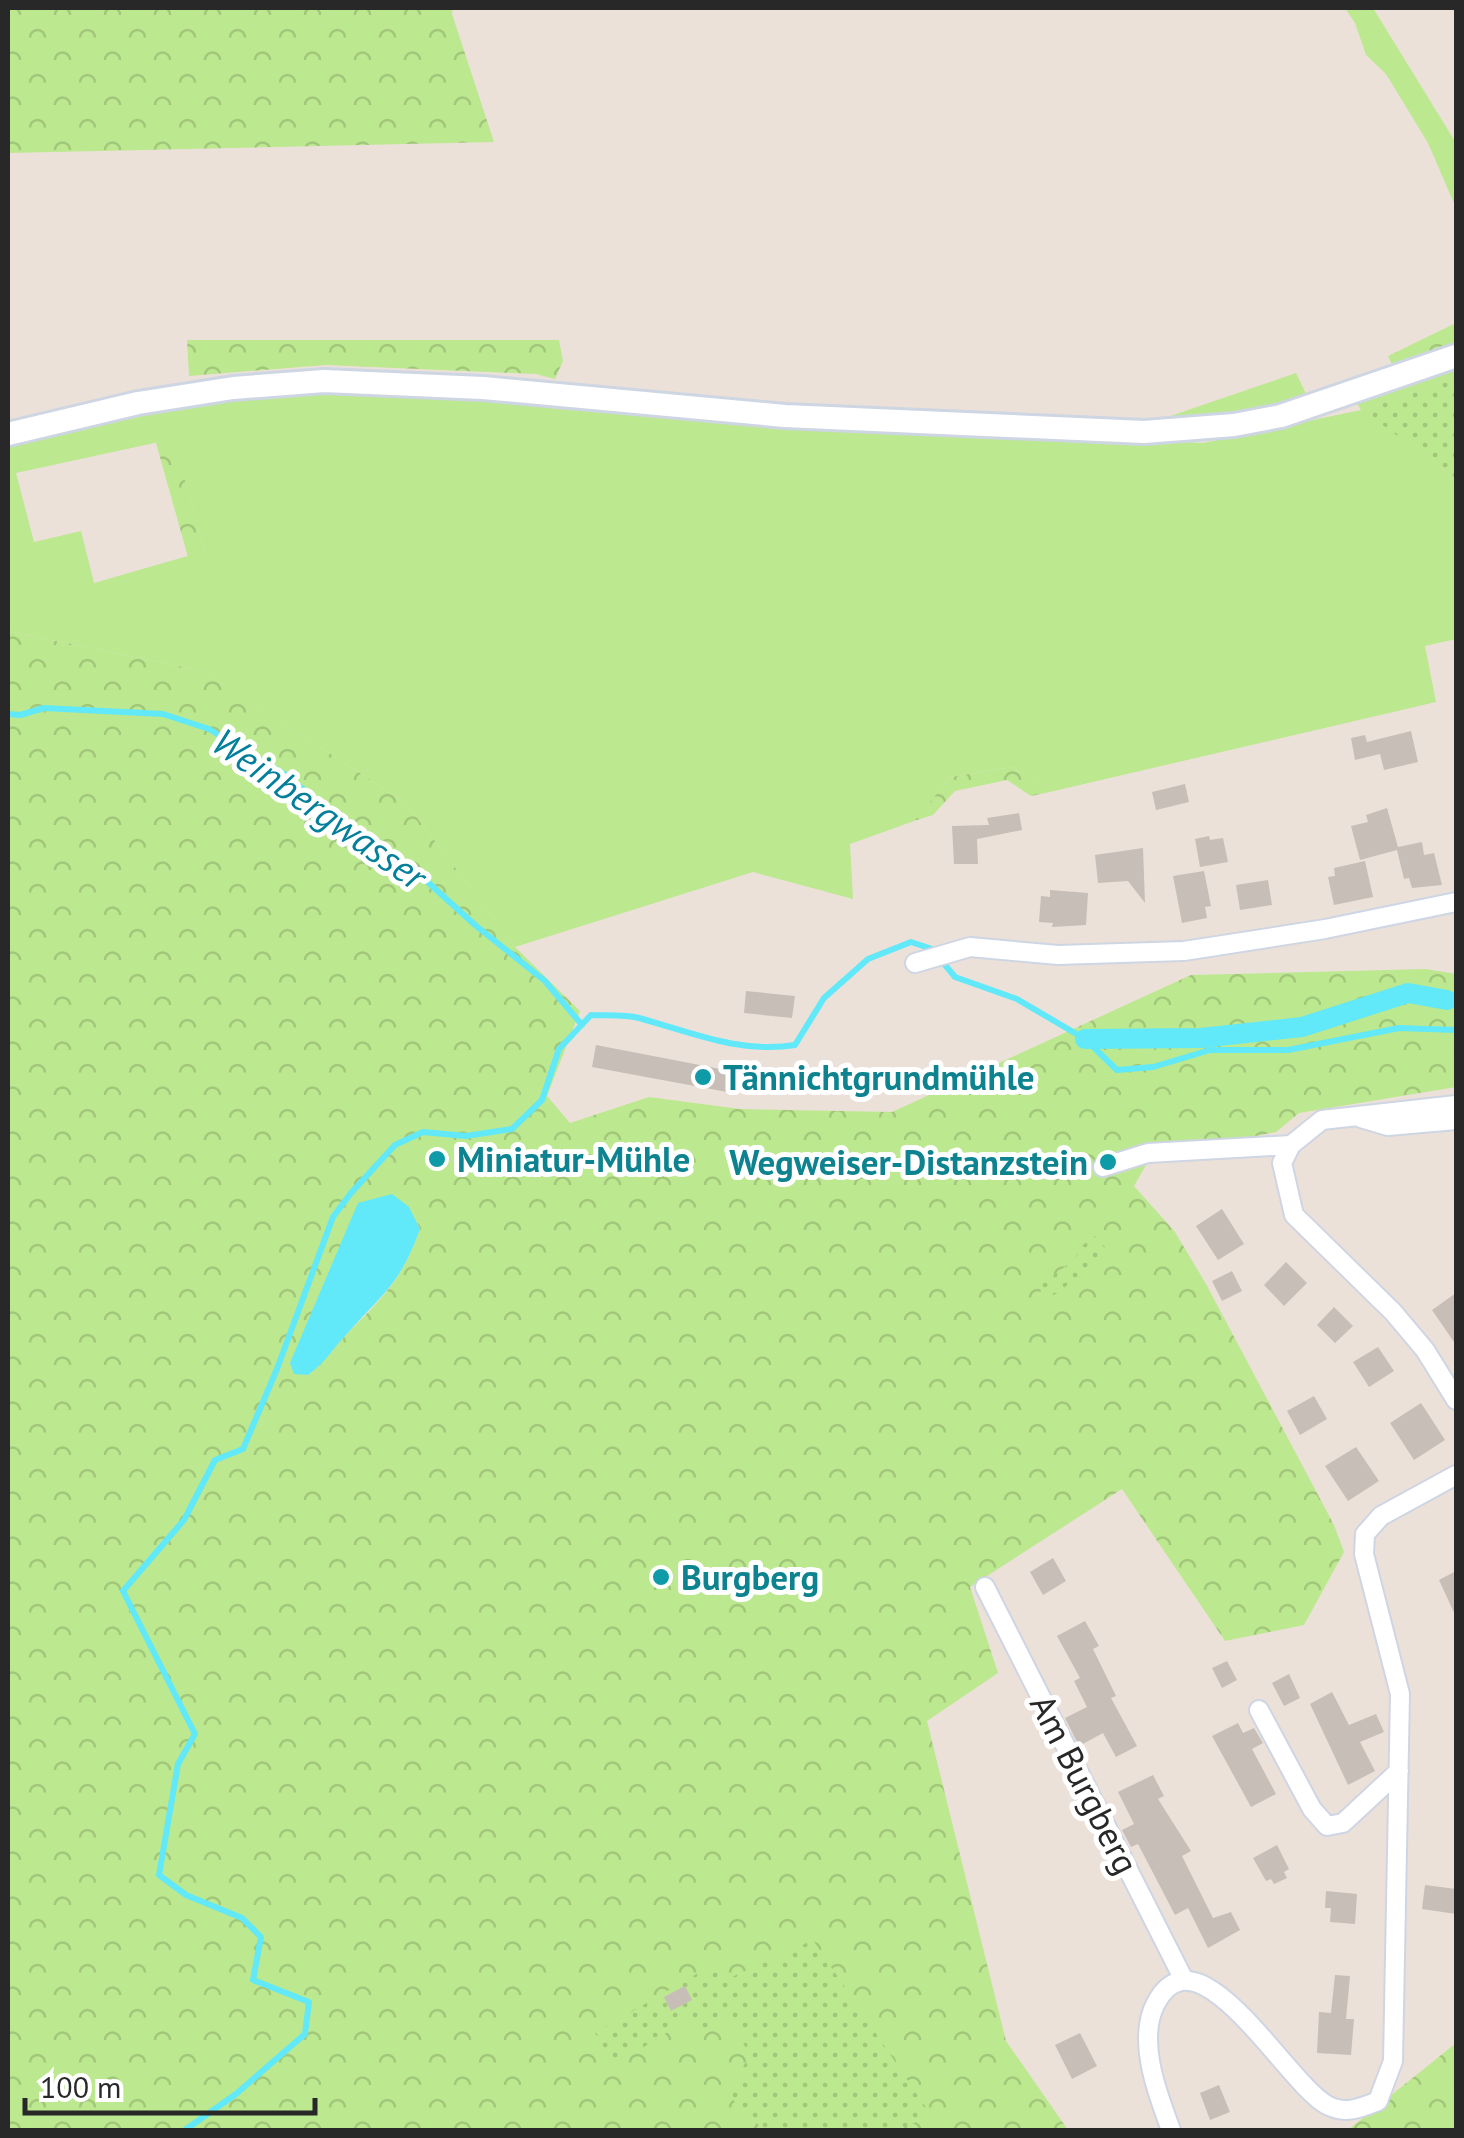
<svg xmlns="http://www.w3.org/2000/svg" width="1464" height="2138" viewBox="0 0 1464 2138" font-family="'PT Sans',sans-serif">
  <style>
    .grass { fill: #bce88f; fill-rule: evenodd }
    .forest { fill: url(#forest-crowns); fill-rule: evenodd }
    .garden { fill: url(#garden-dots) }
    .water { fill: #61e8f9 }
    .lines { fill: none; stroke-linecap: round; stroke-linejoin: round }
    .stream { stroke: #61e8f9; stroke-width: 6 }
    .canal { stroke: #61e8f9; stroke-width: 20 }
    .building { fill: #c7beb8 }
    .minor-casing { stroke: #ced5e3; stroke-width: 22 }
    .tertiary-casing { stroke: #ced5e3; stroke-width: 28 }
    .minor { stroke: #fff; stroke-width: 18 }
    .tertiary { stroke: #fff; stroke-width: 22 }
    .culture-dot { fill: #0f9aa8; stroke: #fff; stroke-width: 4 }
    .labels { text-anchor: middle; dominant-baseline: central; stroke-width: 10; stroke-linejoin: round; paint-order: stroke }
    .culture-label { font-size: 35px; font-weight: bold; fill: #0d838f; stroke: #fff; text-anchor: start }
    .street-label { font-size: 35px; fill: #282828; stroke: #fff }
    .water-label { font-size: 38px; font-style: italic; fill: #037f9c; stroke: #fff }
  </style>
  <defs>
    <pattern id="forest-crowns" width="20" height="18" patternUnits="userSpaceOnUse" patternTransform="scale(2.5)"><rect width="20" height="18" fill="#bce88f"/><path d="M2 6a3 3 0 1 1 6 0M12 15a3 3 0 1 1 6 0" fill="none" stroke="#a2c77b"/></pattern>
    <pattern id="garden-dots" width="8" height="8" patternUnits="userSpaceOnUse" patternTransform="scale(2.5)"><rect width="8" height="8" fill="#bce88f"/><path d="M2 2h.1M6 6h.1" fill="none" stroke="#a2c77b" stroke-width="1.8" stroke-linecap="round"/></pattern>
  </defs>
  <rect width="100%" height="100%" fill="#ece1d8"/>
  <path class="grass" d="M1345,8H1373L1456,143V208L1428,143L1386,74L1366,55L1355,23Z
    M1456,366V376L1363,410L1439,466L1456,483V639L1425,646L1436,702L1054,791L1012,767L951,777L914,821L850,844L853,899L753,872L515,947L406,803L203,671L8,631V445C83,429 161,405 239,397C343,387 454,391 557,409L1203,443L1361,410L1356,402ZM173,439L205,551L94,583L81,531L34,542L16,473Z
    M1296,373L1308,398L1223,415L1159,420Z"/>
  <path class="forest" d="M8,8H453L452,14L494,142L8,153Z
    M1456,323V346L1394,369L1388,356Z
    M187,340H559L563,361L555,379L536,374L326,365L189,376Z
    M173,438L205,551L188,557L156,443Z
    M8,631L203,671L406,803L515,947L580,1011L547,1096L570,1123L649,1097L740,1109L892,1112L1191,975L1426,969L1456,974V1087L1299,1113L1276,1132L1150,1158L1134,1186L1175,1232L1206,1284L1334,1525L1344,1552L1304,1625L1225,1641L1122,1489L970,1587L998,1673L927,1721L1006,2041L1068,2130H8ZM409,1207L420,1229C402,1280 384,1296 347,1334C331,1350 329,1359 308,1375L294,1373Z
    M1012,767L1054,791L1031,796L1007,780L955,791L933,815L914,821L951,777Z
    M1456,2043V2130H1348Z"/>
  <path class="garden" d="M1456,376V483L1439,466L1362,410Z
    M1095,1236L1108,1250L1058,1293L1042,1300L1040,1286L1076,1258L1079,1248Z
    M813,1940L931,2115L899,2130H764L727,2094L750,2055L727,2015L701,2031L687,2020L615,2065L595,2033L705,1969L734,1976Z"/>
  <path class="water" d="M392,1194L409,1207L420,1229C400,1285 383,1293 345,1336C331,1351 326,1362 308,1375L294,1374L290,1363L358,1203Z"/>
  <g class="lines">
    <path class="stream" d="M8,714L20,715L44,708L163,714L209,729L286,775L351,829L410,866L475,925L545,981L582,1025
      M185,2130L236,2094L305,2034L309,2002L253,1980L261,1937L242,1918L186,1895L159,1875L178,1764L195,1734L123,1591L184,1520L215,1460L243,1449L277,1369L333,1217L351,1193L395,1145L423,1132L466,1136L512,1129L542,1100L559,1049L591,1015C606,1016 624,1014 639,1018C690,1032 740,1054 795,1045L824,998L868,959L911,942L932,949L955,977L1017,999L1085,1039L1117,1070L1153,1067L1210,1050H1288L1399,1028L1456,1030"/>
    <path class="canal" d="M1085,1039L1201,1038L1302,1027L1408,993L1447,1000"/>
  </g>
  <path class="building" d="M1411,731L1418,762L1384,770L1380,754L1355,760L1351,738L1365,735L1367,742Z
    M1185,784L1189,802L1156,810L1152,792Z
    M1387,808L1398,847L1422,842L1424,855L1434,853L1442,885L1412,888L1409,878L1404,879L1397,850L1360,860L1351,826L1368,822L1366,815Z
    M1019,813L1022,830L977,839L978,864H954L952,826L989,825L987,818Z
    M1209,836L1210,840L1223,838L1228,862L1200,867L1195,839Z
    M1143,848L1145,903L1128,881L1098,883L1095,855Z
    M1365,861L1373,897L1334,905L1328,877L1335,876L1334,868Z
    M1204,871L1211,906L1205,907L1207,918L1182,923L1173,876Z
    M1268,880L1272,905L1240,910L1236,885Z
    M1050,890L1088,893L1086,925L1052,927L1053,923L1039,922L1041,896L1050,897Z
    M746,991L795,996L792,1018L744,1013Z
    M596,1045L736,1072L859,1073V1090L797,1088V1093L727,1092L592,1067Z
    M1222,1209L1244,1244L1218,1260L1196,1226Z
    M1286,1262L1307,1283L1284,1306L1264,1285Z
    M1232,1271L1242,1291L1222,1301L1212,1281Z
    M1456,1293V1345L1432,1310Z
    M1334,1307L1353,1326L1335,1343L1317,1325Z
    M1378,1347L1394,1371L1369,1387L1353,1362Z
    M1314,1396L1327,1419L1300,1435L1287,1411Z
    M1421,1403L1445,1440L1414,1460L1390,1423Z
    M1356,1447L1379,1481L1348,1501L1325,1466Z
    M1053,1558L1066,1581L1043,1595L1030,1572Z
    M1456,1571V1617L1439,1580Z
    M1085,1621L1099,1646L1093,1649L1116,1696L1111,1698L1137,1746L1116,1757L1103,1733L1079,1746L1065,1718L1087,1707L1074,1681L1080,1678L1057,1636Z
    M1227,1661L1237,1680L1222,1688L1212,1668Z
    M1289,1674L1300,1698L1284,1706L1272,1683Z
    M1332,1692L1349,1725L1376,1714L1384,1732L1360,1742L1375,1771L1348,1785L1310,1704Z
    M1238,1723L1243,1733L1254,1728L1263,1743L1252,1749L1276,1794L1251,1807L1212,1736Z
    M1153,1775L1164,1796L1158,1799L1191,1851L1182,1856L1213,1918L1231,1912L1240,1930L1208,1948L1188,1908L1175,1915L1138,1844L1131,1847L1122,1830L1134,1824L1118,1792Z
    M1277,1845L1289,1869L1284,1872L1287,1878L1274,1884L1271,1879L1266,1881L1253,1858Z
    M1425,1885L1456,1889V1914L1422,1909Z
    M1326,1891L1357,1894L1355,1924L1330,1922L1331,1908H1325Z
    M1335,1975L1350,1976L1346,2019H1354L1351,2055L1317,2053L1319,2012L1331,2013Z
    M685,1986L692,2000L671,2011L664,1997Z
    M1080,2033L1097,2066L1072,2079L1055,2045Z
    M1219,2085L1230,2112L1210,2120L1200,2093Z"/>
  <g class="lines">
    <g class="minor-casing">
      <path id="minor" d="M915,963L970,947L1058,955L1184,951L1325,929L1456,902
        M1456,1105L1322,1120L1291,1145L1282,1163L1294,1215L1393,1312L1425,1350L1456,1400
        M1361,1118L1388,1126L1456,1120
        M1103,1167L1148,1153L1291,1145
        M985,1587L1184,1980
        M1259,1710L1312,1809L1327,1826L1343,1823L1399,1771
        M1171,2130C1158,2095 1136,2040 1156,2003C1198,1923 1287,2084 1327,2105C1345,2115 1360,2108 1378,2101L1393,2061L1400,1694L1364,1554L1365,1534L1381,1516L1456,1475"/>
    </g>
    <g class="tertiary-casing">
      <path id="tertiary" d="M8,434L138,403L233,388L324,381L483,388L785,416L1144,432L1234,425L1281,416L1456,356"/>
    </g>
    <use href="#minor" class="minor"/>
    <use href="#tertiary" class="tertiary"/>
  </g>
  <g class="culture-dot">
    <circle cx="703" cy="1077" r="10"/>
    <circle cx="437" cy="1159" r="10"/>
    <circle cx="1108" cy="1162" r="10"/>
    <circle cx="661" cy="1577" r="10"/>
  </g>
  <g class="labels">
    <g class="culture-label">
      <text x="723" y="1077">Tännichtgrundmühle</text>
      <text x="457" y="1159">Miniatur-Mühle</text>
      <text x="1088" y="1162" text-anchor="end">Wegweiser-Distanzstein</text>
      <text x="681" y="1577">Burgberg</text>
    </g>
    <g class="street-label">
      <text transform="translate(1085 1784) rotate(63)">Am Burgberg</text>
    </g>
    <g class="water-label">
      <text transform="translate(320 808) rotate(35)">Weinbergwasser</text>
    </g>
  </g>
  <rect width="1464" height="2138" fill="none" stroke="#282828" stroke-width="20"/>
  <path d="M25 2098v15h290v-15" fill="none" stroke="#282828" stroke-width="5"/>
  <text x="40" y="2098" font-size="30" fill="#282828" stroke="#ffffff" stroke-width="8" paint-order="stroke">100 m</text>
</svg>
